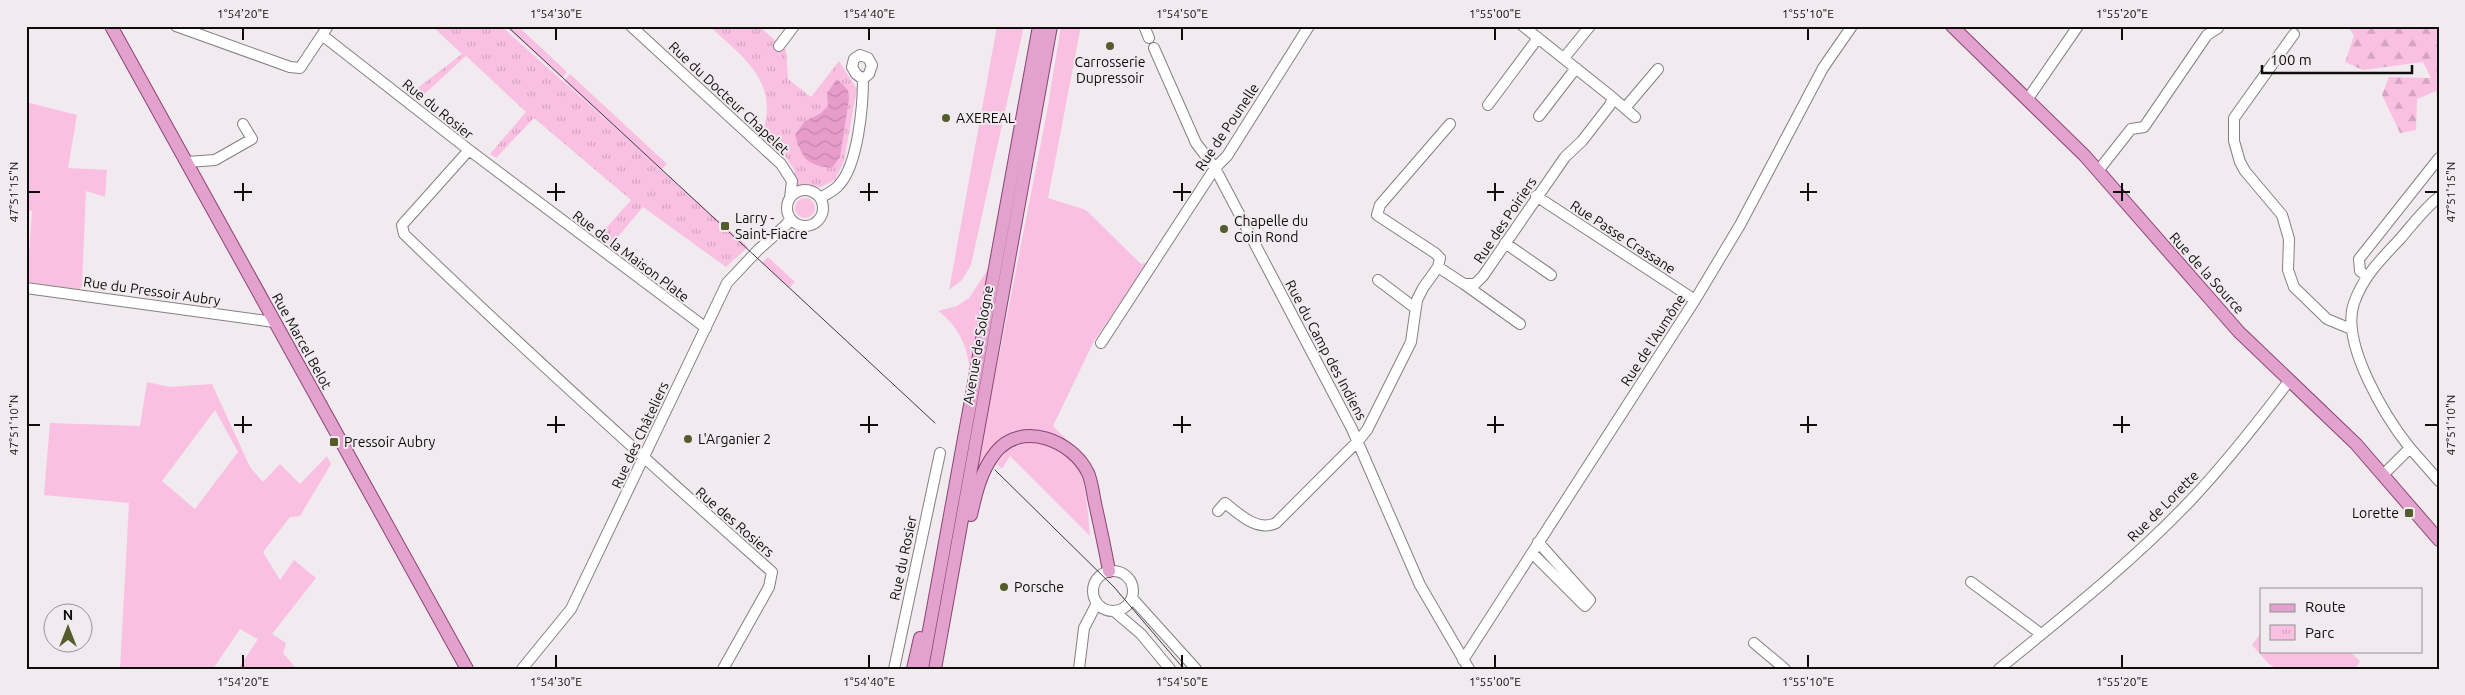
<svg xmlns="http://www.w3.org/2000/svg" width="2465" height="695" viewBox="0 0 2465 695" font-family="Ubuntu,sans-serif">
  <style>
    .grass { fill: #f9c0e2; fill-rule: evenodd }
    .forest { fill: url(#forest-firs) }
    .park { fill: url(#park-tufts) }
    .water { fill: url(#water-waves) }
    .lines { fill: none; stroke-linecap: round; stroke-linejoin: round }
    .minor-casing { stroke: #857f82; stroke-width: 12 }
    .major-casing { stroke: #8c4474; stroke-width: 14 }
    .minor { stroke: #fff; stroke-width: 10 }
    .major { stroke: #e3a1cd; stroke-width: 12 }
    .tram { stroke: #3e3b3d; stroke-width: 1 }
    .ticks { fill: none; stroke: #0e0c0d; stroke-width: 2 }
    .poi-dot { fill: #545c2b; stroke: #f1ebef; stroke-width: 2 }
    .labels { text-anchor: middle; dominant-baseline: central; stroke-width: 4; stroke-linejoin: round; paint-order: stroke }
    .poi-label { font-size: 14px; fill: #0e0c0d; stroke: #f1ebef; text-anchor: start }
    .street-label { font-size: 14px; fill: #0e0c0d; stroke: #f1ebef }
    .neatline { fill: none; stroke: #0e0c0d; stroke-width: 2 }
    .ticks-label { font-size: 12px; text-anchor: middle; fill: #0e0c0d }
  </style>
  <defs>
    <pattern id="forest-firs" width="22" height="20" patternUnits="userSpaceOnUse" patternTransform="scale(1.25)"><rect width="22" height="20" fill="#f9c0e2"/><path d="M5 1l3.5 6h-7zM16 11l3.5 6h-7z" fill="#d4a4c1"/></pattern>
    <pattern id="park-tufts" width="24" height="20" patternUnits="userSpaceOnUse" patternTransform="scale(1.25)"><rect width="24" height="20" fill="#f9c0e2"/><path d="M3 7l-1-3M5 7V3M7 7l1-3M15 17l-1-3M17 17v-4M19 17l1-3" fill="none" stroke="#d4a4c1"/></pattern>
    <pattern id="water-waves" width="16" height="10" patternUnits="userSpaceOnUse" patternTransform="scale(1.25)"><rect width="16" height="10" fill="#e69dca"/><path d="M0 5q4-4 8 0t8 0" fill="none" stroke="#c486ac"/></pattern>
  </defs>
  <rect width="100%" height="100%" fill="#f1ebef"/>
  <path class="grass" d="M505,26H518L567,72L562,78Z
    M997,26H1024L971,265L962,280L949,290Z
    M1061,26H1081L1048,198L1086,210L1141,264L1148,262L1094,341L1053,426L1067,440C1042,430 1015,425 993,446C986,453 981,464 976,473L1047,112Z
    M570,74L667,164L661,170L564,81Z
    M26,102L77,115L68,168L107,170L105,197L86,191L82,286L79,290L27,282L32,211L26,210Z
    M795 208a10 10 0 1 1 20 0a10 10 0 1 1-20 0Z
    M768,257L795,282L789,288L762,263Z
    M988,269L970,370C967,345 958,326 938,311L957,306L969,298Z
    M147,382L170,387L212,384L250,467L263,482L280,464L300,484L327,456L331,464L300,516L290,517L263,552L280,580L294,560L316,578L272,634L286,643L283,653L297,669H238L258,639L240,629L213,669H120L129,503L44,495L50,423L140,426ZM215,410L238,452L195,509L162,481Z
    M1024,442C1088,444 1085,484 1090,536L1010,456L1002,469L997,464L1008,449Z
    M2261,633V651H2349L2360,661L2355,669H2277L2269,664L2252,645Z"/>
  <path class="forest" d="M2348,26H2439V109L2436,91L2417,99L2416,130L2400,133L2382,95L2389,77L2431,78L2423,62L2363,70L2345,62L2354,36Z"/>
  <path class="park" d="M432,26H501L748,247L726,267L643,207L611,245L599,236L631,200L534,118L496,158L490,154L526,112L466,56L419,99L411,93L462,54Z
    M709,26H759L786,50L788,79L811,97L839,61L857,89L844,161L835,180L821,187L806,184L797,186L793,174L795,171L779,147L763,132C779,81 743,57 709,26Z"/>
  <path class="water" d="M837,79L848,90L849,99L840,157L832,168C806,165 803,159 795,135L805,121L820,114L828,106L827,93Z"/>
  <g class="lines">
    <g class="minor-casing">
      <path id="minor" d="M176,26L290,67L300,68L322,35L469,150L706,328
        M631,26L781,164L792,181L790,198
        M1144,26L1149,38
        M2294,34L2234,118V141L2240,162L2245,171L2282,215L2289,239L2288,270L2294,287L2327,319L2351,329
        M322,35L328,26
        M779,46L794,26
        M1154,48L1196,143L1215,168L1352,429L1420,585L1469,669
        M1564,58L1590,26
        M1613,98L1635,117
        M2027,100L2078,26
        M1488,105L1538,38
        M1625,108L1658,69
        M1539,116L1576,68
        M469,150L402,225L404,234C524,350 647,461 772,572L769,587L723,669
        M187,162L215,160L252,139L243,124
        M2098,171L2131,129L2144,127L2207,35L2218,28
        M787 208a18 18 0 1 1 36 0a18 18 0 1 1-36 0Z
        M1536,196L1695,300
        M820,198C827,194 834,191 839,185C858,165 863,106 863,79L869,74L872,65L868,58L860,55L854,59L852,67L856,74L863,79
        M1505,243L1551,275
        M1438,267L1440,258L1435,253L1377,215L1380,205L1450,124
        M2366,276L2360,271L2359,259L2439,158
        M1378,280L1415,308
        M1464,284L1520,324
        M26,288L274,322
        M1101,343L1215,168L1227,156L1309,26
        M2410,448L2439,481
        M2383,475L2410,448C2386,418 2340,343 2354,303C2363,277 2381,259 2400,239C2413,224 2424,209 2439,197
        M1218,511L1225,503C1239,514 1257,532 1276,523L1358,441L1367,430L1411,342L1417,300L1423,288L1438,267L1464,284H1475L1483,276L1565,157L1582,141L1610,105L1613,98L1523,26
        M1532,553L1585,606L1590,600L1538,542
        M1093 591a20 20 0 1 1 40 0a20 20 0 1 1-40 0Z
        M1971,582L2041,634
        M1132,598L1196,669
        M1114,611L1141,634L1170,669
        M1754,643L1785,669
        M1463,660L1695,300L1740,225L1823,68L1852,26
        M522,669L571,609L727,283L758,250L787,224L790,218
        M894,669L940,453
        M1079,669L1084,628L1097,603
        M1999,669C2064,616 2132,562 2190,501C2225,464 2258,422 2289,381"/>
    </g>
    <g class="major-casing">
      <path id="major" d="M111,26L467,669
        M1952,26L2085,156L2239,332L2356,444L2439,540
        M971,515C976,493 981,470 996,452C1022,420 1073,441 1088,473C1092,482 1093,494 1095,503C1100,526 1105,548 1109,571
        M913,669L920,638
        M922,669L1039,26
        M935,669L1051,26"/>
    </g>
    <use href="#minor" class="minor"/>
    <use href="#major" class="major"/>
    <path class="tram" d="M507,26L935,423
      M995,470L1114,587L1184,669"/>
  </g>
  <path class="ticks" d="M243,28V40M556,28V40M869,28V40M1182,28V40M1495,28V40M1808,28V40M2122,28V40M243,183V201M556,183V201M869,183V201M1182,183V201M1495,183V201M1808,183V201M2122,183V201M28,192H40M234,192H252M547,192H565M860,192H878M1173,192H1191M1487,192H1504M1800,192H1817M2113,192H2130M2425,192H2438M243,416V433M556,416V433M869,416V433M1182,416V433M1495,416V433M1808,416V433M2122,416V433M28,425H40M234,425H252M547,425H565M860,425H878M1173,425H1191M1487,425H1504M1800,425H1817M2113,425H2130M2425,425H2438M243,655V668M556,655V668M869,655V668M1182,655V668M1495,655V668M1808,655V668M2122,655V668"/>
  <g class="poi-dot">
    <circle cx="1110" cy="46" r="5"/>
    <circle cx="946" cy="118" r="5"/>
    <rect x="720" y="221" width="10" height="10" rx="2.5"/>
    <circle cx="1224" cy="229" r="5"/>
    <circle cx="688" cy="439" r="5"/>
    <rect x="329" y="437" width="10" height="10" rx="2.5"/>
    <rect x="2404" y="508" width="10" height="10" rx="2.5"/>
    <circle cx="1004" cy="587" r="5"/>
  </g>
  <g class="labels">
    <g class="poi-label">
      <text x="1110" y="62" text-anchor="middle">Carrosserie<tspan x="1110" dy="16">Dupressoir</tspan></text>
      <text x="956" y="118">AXEREAL</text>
      <text x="735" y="218">Larry -<tspan x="735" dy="16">Saint-Fiacre</tspan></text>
      <text x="1234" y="221">Chapelle du<tspan x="1234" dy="16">Coin Rond</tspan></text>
      <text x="698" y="439">L'Arganier 2</text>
      <text x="344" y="442">Pressoir Aubry</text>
      <text x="2399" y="513" text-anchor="end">Lorette</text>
      <text x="1014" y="587">Porsche</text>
    </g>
    <g class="street-label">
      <text transform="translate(729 98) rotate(43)">Rue du Docteur Chapelet</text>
      <text transform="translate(438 109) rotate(39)">Rue du Rosier</text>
      <text transform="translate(1227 127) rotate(-56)">Rue de Pounelle</text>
      <text transform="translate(1505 220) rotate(-56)">Rue des Poiriers</text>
      <text transform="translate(1623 237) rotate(33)">Rue Passe Crassane</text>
      <text transform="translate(631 256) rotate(37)">Rue de la Maison Plate</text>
      <text transform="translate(2207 273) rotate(48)">Rue de la Source</text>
      <text transform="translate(152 291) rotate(8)">Rue du Pressoir Aubry</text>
      <text transform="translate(1653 340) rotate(-57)">Rue de l'Aumône</text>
      <text transform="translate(302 341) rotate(61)">Rue Marcel Belot</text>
      <text transform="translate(978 345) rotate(-80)">Avenue de Sologne</text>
      <text transform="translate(1326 350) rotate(62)">Rue du Camp des Indiens</text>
      <text transform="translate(640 435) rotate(-65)">Rue des Châteliers</text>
      <text transform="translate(2163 506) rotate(-45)">Rue de Lorette</text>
      <text transform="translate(735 522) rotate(41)">Rue des Rosiers</text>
      <text transform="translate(903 558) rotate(-78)">Rue du Rosier</text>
    </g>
  </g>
  <rect width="2465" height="695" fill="none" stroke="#f1ebef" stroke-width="55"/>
  <rect x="2260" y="588" width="162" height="65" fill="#f1ebef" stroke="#969295"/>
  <rect x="2270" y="604" width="25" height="8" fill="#e3a1cd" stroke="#969295"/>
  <text x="2305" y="612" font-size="15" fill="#0e0c0d">Route</text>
  <rect x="2270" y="625" width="25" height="15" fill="url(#park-tufts)" stroke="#969295"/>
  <text x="2305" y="638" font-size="15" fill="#0e0c0d">Parc</text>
  <g transform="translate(68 628)"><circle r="24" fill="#f1ebef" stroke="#969295"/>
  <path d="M0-4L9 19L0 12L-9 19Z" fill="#545c2b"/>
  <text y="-8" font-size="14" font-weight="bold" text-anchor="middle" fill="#0e0c0d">N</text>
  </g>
  <path d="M2262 65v8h150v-8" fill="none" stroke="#0e0c0d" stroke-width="2.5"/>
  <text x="2270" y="65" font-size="15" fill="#0e0c0d" stroke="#f1ebef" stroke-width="4" paint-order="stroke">100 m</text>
  <rect x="28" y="28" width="2410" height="640" class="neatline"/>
  <g class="ticks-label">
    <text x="243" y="18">1°54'20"E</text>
    <text x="556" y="18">1°54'30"E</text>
    <text x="869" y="18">1°54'40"E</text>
    <text x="1182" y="18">1°54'50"E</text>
    <text x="1495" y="18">1°55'00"E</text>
    <text x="1808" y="18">1°55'10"E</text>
    <text x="2122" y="18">1°55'20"E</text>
    <text transform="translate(14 192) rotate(-90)" y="4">47°51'15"N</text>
    <text transform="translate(2451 192) rotate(-90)" y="4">47°51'15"N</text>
    <text transform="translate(14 425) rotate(-90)" y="4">47°51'10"N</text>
    <text transform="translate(2451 425) rotate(-90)" y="4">47°51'10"N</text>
    <text x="243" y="686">1°54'20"E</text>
    <text x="556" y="686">1°54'30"E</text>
    <text x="869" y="686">1°54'40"E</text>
    <text x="1182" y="686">1°54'50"E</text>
    <text x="1495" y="686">1°55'00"E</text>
    <text x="1808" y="686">1°55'10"E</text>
    <text x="2122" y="686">1°55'20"E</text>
  </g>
</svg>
